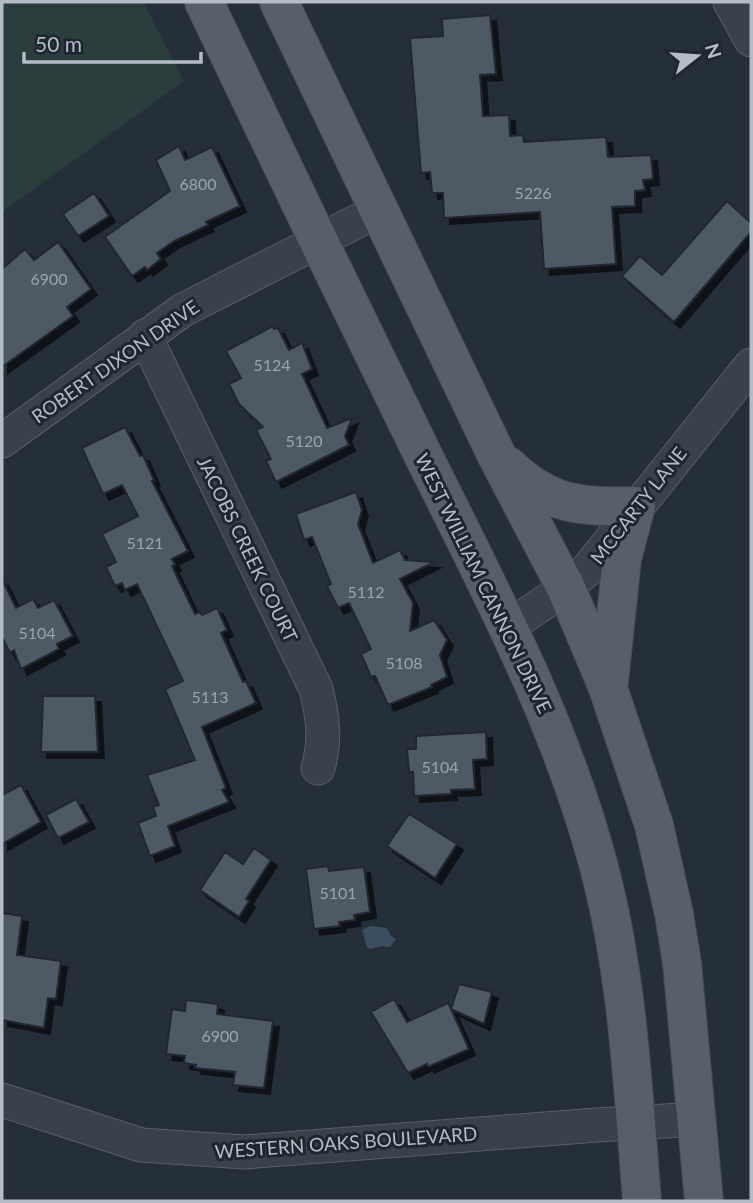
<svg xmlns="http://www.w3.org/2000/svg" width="753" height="1203" viewBox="0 0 753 1203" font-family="Lato,sans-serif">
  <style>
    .green { fill: #2a3e3d }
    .water { fill: #3c4e61 }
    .building { fill: #4e5a65; stroke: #202831; stroke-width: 2; filter: url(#shadow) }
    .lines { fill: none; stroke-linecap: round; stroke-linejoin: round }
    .minor-casing { stroke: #575f68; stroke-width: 35 }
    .major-casing { stroke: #424a53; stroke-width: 40 }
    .minor { stroke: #39414a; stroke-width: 33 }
    .major { stroke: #57606a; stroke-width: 38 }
    .labels { text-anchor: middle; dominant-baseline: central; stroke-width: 6; stroke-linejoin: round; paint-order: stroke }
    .number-label { font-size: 16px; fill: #9aa4ae }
    .street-label { font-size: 19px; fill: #b4bcc6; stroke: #1e262f }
  </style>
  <defs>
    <filter id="shadow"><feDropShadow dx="6" dy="6" stdDeviation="0" flood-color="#0009"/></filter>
  </defs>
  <rect width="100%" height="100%" fill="#252f39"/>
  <path class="green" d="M2,2H143L184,81L2,212Z"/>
  <path class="water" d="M370,926L387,928L391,936L396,939L390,947L382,946L370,949L367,947L362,930Z"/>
  <path class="building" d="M490,15L496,74L480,75L483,116L509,115L510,136L523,135L524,142L606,137L608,157L651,155L653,179L643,180L645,190L635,191V206L612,207L616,264L544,269L540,212L444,218L443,193H432L430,172L421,173L410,38L443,36L442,19Z
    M179,146L185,160L212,147L240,206L206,222L208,225L174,241L157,253L161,259L147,270L145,267L132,276L105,237L170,191L156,160Z
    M94,193L109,216L78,236L63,214Z
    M727,201L751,223V232L674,322L622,276L640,256L662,275Z
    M58,242L91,289L67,307L73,316L2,367V269L25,249L34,260Z
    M273,326L274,329L278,328L289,350L302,343L312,369L302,374L327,428L352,418L345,436L349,445L276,482L266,461L271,459L256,430L263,427L239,404L229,384L241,378L226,351Z
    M125,427L140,456L143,455L154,480L152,481L188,551L172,559L175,565L172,566L195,614L200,612L202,615L217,608L227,630L221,633L243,682L246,681L256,703L202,727L226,788L222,790L229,802L168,826L175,846L150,856L138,823L156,816L153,807L159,805L147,775L195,760L165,689L183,681L137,584L125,590L122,583L115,586L106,567L116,562L102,534L138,516L122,485L103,494L82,448Z
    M356,492L362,510L358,524L373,563L400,550L405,560L434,562L400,579L413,603L410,631L434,620L447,640L440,655L447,677L431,685L432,687L388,705L375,676L371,677L361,654L371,649L349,603L338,608L327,586L331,584L312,537L304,540L296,514Z
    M2,579L16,608L33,599L38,608L54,600L73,636L57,644L59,649L21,669L14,650L10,653L2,637Z
    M43,696H95L98,752H41Z
    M486,732L487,759L473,760L475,789L451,790V794L414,796L413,772H409L407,749H416V736Z
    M21,785L41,822L2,844V795Z
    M76,799L89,822L58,838L46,815Z
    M409,814L457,844L435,878L387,846Z
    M254,848L271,860L246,899L249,901L239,917L200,890L225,852L243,864Z
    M328,866L329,871L364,867L370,912L354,915L355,920L339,922L340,926L314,929L306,869Z
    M2,913L22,916L17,955L61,961L56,999L48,998L44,1028L2,1020Z
    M459,984L492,992L484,1024L451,1009L469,1049L428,1067L427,1064L408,1073L371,1012L394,999L407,1022L448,1003L451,1009Z
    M186,1000L218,1004L217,1014L273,1021L264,1088L233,1085L235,1072L195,1068L196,1065L184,1063L185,1056L166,1054L172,1009L185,1011Z"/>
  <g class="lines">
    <g class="minor-casing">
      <path id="minor" d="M730,2L751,40
        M145,336L316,689C323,717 326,740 318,768
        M2,441L183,310L381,209
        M508,627L566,588L587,570L751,365
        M2,1100L141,1145L245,1152L597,1125L698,1119"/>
    </g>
    <g class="major-casing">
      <path id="major" d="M204,2C276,154 350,306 424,457C490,590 561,723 599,867C628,976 633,1090 642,1201
        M279,2L497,456L566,588L608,688L654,825L674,914L682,963L704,1201
        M508,466C550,506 580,507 636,506L622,559L609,682"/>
    </g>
    <use href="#minor" class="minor"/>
    <use href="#major" class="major"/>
  </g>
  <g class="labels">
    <g class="number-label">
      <text x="198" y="183">6800</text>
      <text x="533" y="192">5226</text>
      <text x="49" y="278">6900</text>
      <text x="272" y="364">5124</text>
      <text x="304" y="440">5120</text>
      <text x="145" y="542">5121</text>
      <text x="366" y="591">5112</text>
      <text x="37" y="632">5104</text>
      <text x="404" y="662">5108</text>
      <text x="210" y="696">5113</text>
      <text x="440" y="766">5104</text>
      <text x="338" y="892">5101</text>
      <text x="220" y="1035">6900</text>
    </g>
    <g class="street-label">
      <text transform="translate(115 361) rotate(-35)">ROBERT DIXON DRIVE</text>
      <text transform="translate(638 505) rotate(-52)">MCCARTY LANE</text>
      <text transform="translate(248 549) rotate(64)">JACOBS CREEK COURT</text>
      <text transform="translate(484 583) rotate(64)">WEST WILLIAM CANNON DRIVE</text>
      <text transform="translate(346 1142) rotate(-4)">WESTERN OAKS BOULEVARD</text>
    </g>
  </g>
  <rect width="753" height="1203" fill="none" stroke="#b4bcc6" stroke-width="7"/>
  <g transform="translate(697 56) rotate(73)" stroke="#1e262f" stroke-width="5" paint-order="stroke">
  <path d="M0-5L12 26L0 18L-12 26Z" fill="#b4bcc6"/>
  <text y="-10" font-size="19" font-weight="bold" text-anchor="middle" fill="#b4bcc6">N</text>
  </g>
  <path d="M24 52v10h177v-10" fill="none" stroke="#b4bcc6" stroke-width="3.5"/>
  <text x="35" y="52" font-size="21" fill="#b4bcc6" stroke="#1e262f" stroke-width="5" paint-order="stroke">50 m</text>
</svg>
